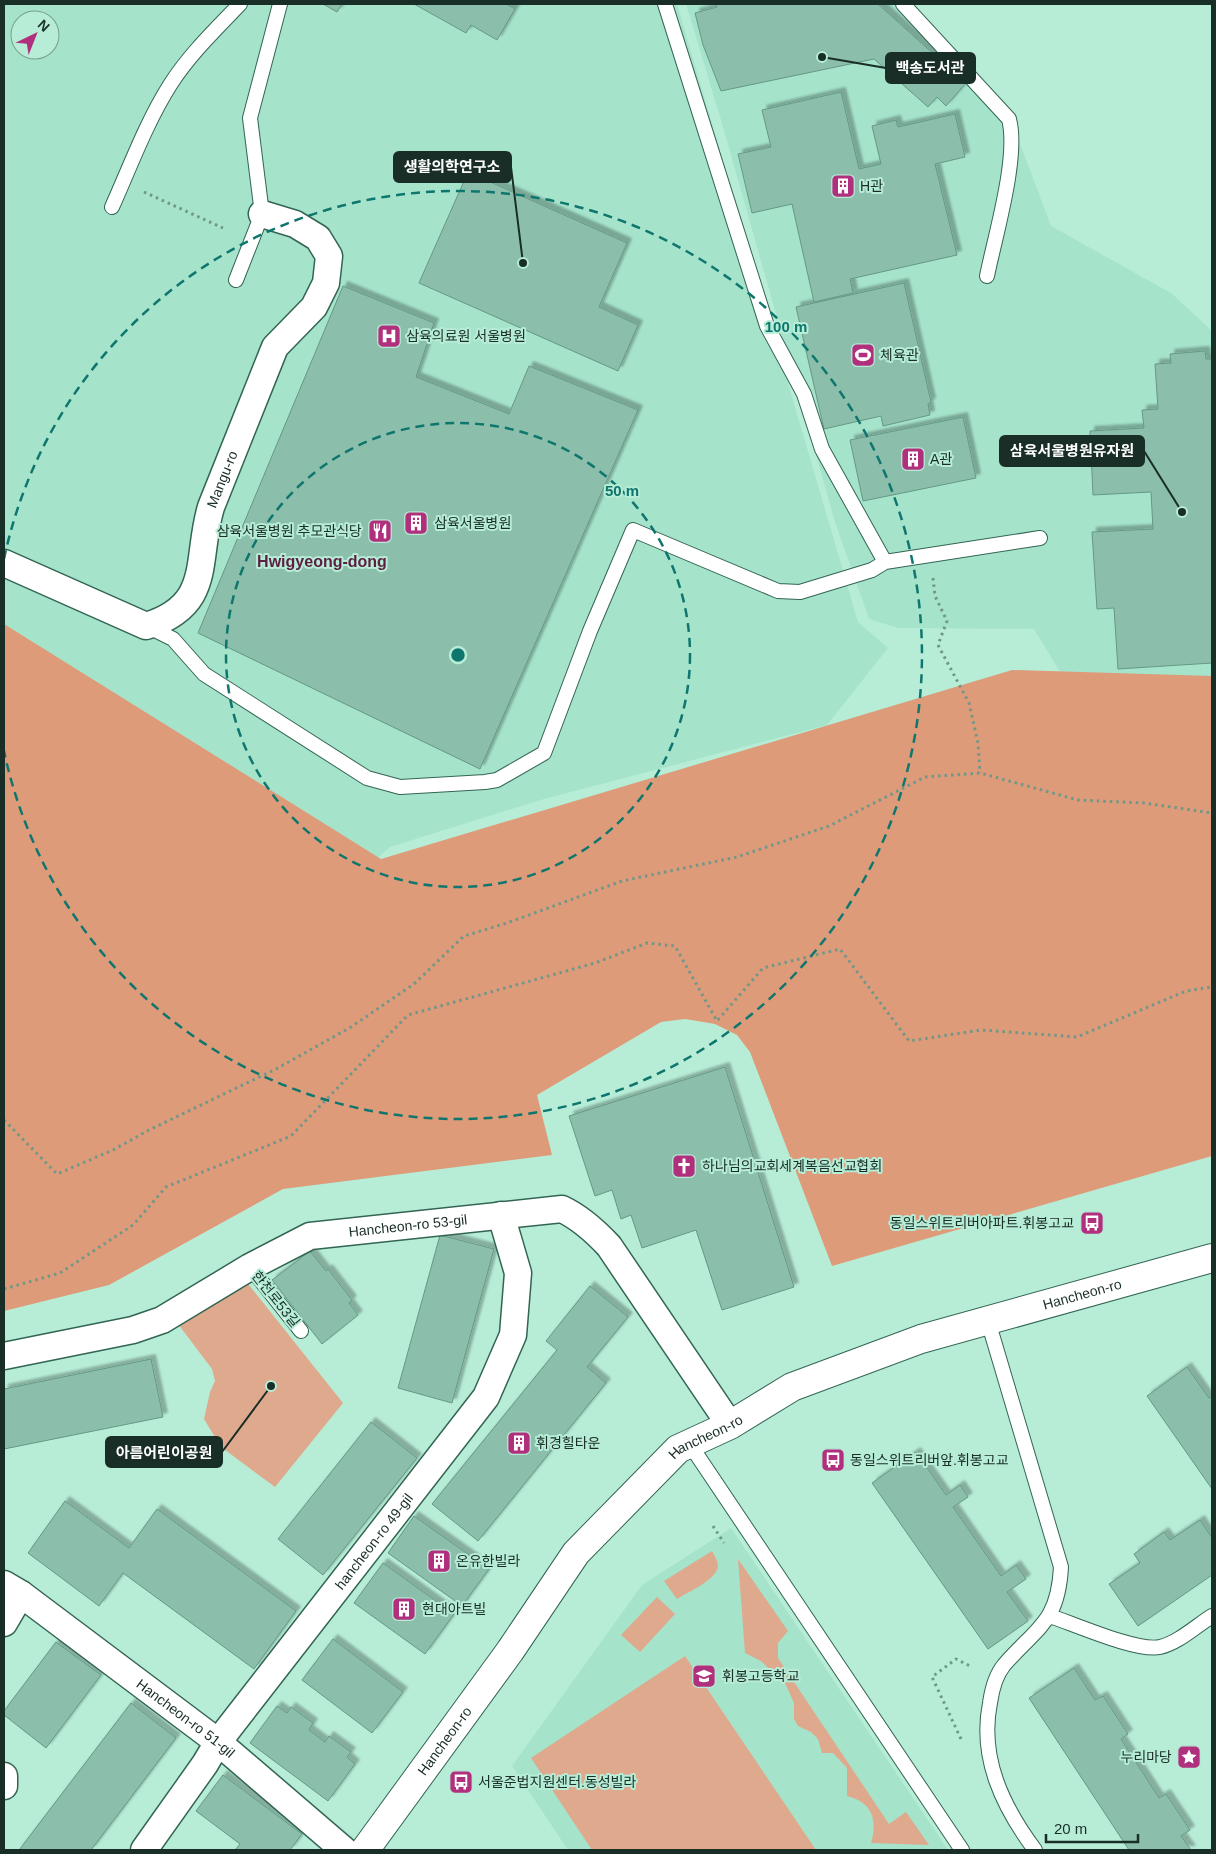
<svg xmlns="http://www.w3.org/2000/svg" width="1216" height="1854" viewBox="0 0 1216 1854" font-family="Arial,'Noto Sans KR',sans-serif">
  <style>
    .built { fill: #a5e3cb; fill-rule: evenodd }
    .green { fill: #dfa98e }
    .forest { fill: #de9b79 }
    .building { fill: #8bbfab; stroke: #659885; filter: url(#shadow) }
    .lines { fill: none; stroke-linecap: round; stroke-linejoin: round }
    .lane-casing { stroke: #336553; stroke-width: 16 }
    .street-casing { stroke: #336553; stroke-width: 29 }
    .secondary-casing { stroke: #336553; stroke-width: 30 }
    .path { stroke: #709788; stroke-width: 3; stroke-dasharray: 2.5 4; stroke-linecap: butt }
    .lane { stroke: #fff; stroke-width: 14 }
    .street { stroke: #fff; stroke-width: 26 }
    .secondary { stroke: #fff; stroke-width: 28 }
    .ring { fill: none; stroke: #0f766e; stroke-width: 2.5; stroke-dasharray: 9 6 }
    .labels { text-anchor: middle; dominant-baseline: central; stroke-width: 4; stroke-linejoin: round; paint-order: stroke }
    .poi-label { font-size: 14px; fill: #192e26; stroke: #b7edd7; text-anchor: start }
    .street-label { font-size: 14px; fill: #192e26; stroke: #b7edd7 }
    .quarter-label { font-size: 16px; font-weight: bold; fill: #5c1f42; stroke: #b7edd7 }
    .centre { fill: #0f766e; stroke: #b7edd7; stroke-width: 2.5 }
    .ring-label { font-size: 15px; text-anchor: middle; font-weight: bold; fill: #0f766e; stroke: #b7edd7; stroke-width: 4; stroke-linejoin: round; paint-order: stroke }
    .leader { fill: none; stroke: #192e26; stroke-width: 2 }
    .callout-dot { fill: #192e26; stroke: #b7edd7; stroke-width: 2 }
    .callout { fill: #192e26; stroke: #192e26; stroke-width: 2 }
    .callout-label { font-size: 15px; text-anchor: middle; font-weight: bold; fill: #fff }
  </style>
  <defs>
    <filter id="shadow"><feDropShadow dx="4.5" dy="-4.5" stdDeviation="1" flood-color="#0004"/></filter>
  </defs>
  <rect width="100%" height="100%" fill="#b7edd7"/>
  <path class="built" d="M4,4H677L858,622L888,648L827,725L544,799L390,847L151,1051L4,993ZM20,20H50V50H20Z
    M686,4H905L1014,128L1051,226L1171,293L1212,331V687L1081,706L1034,629L898,628L869,619L835,522L721,120Z
    M731,1528L948,1850H568L512,1766L642,1585Z"/>
  <path class="green" d="M245,1280L343,1403L275,1487L221,1447L204,1419L210,1392L215,1381L212,1369L175,1320Z
    M712,1551C715,1557 720,1564 717,1570C710,1583 688,1592 677,1599L664,1581Z
    M738,1559L788,1631L778,1643V1658L889,1824L906,1812L929,1845L871,1843C878,1820 872,1802 847,1796V1768L833,1753H822L818,1739L811,1732L798,1726L794,1719V1703L786,1685L761,1661L745,1653Z
    M657,1597L675,1614L640,1652L621,1635Z
    M685,1656L816,1850H592L531,1758Z"/>
  <path class="forest" d="M4,624L381,859L1012,670L1212,676V1156L832,1266L750,1052L737,1035L715,1024L685,1019L661,1022L537,1095L552,1155L283,1189L109,1285L4,1311Z"/>
  <path class="building" d="M323,4H342L337,12Z
    M414,4H506L515,9L497,40L471,25L466,33Z
    M716,4H878L966,83L946,106L937,97L928,107L874,59L721,91L703,45L695,13L717,7Z
    M841,92L859,169L881,164L872,126L896,120L898,127L955,114L965,157L935,164L957,255L850,279L853,293L814,302L792,204L752,213L738,154L771,147L762,110Z
    M468,172L627,243L599,307L638,325L618,371L419,283Z
    M904,283L931,402L928,404L930,415L883,426L881,416L824,429L796,307Z
    M343,286L434,323L416,377L509,414L529,366L638,410L480,769L198,633Z
    M1205,351L1206,359H1212V663L1118,669L1114,608L1097,609L1092,532L1153,529L1151,492L1093,495L1090,431L1144,428L1142,410L1158,409L1155,364L1171,363L1170,354Z
    M963,417L976,478L863,501L850,440Z
    M725,1067L794,1287L722,1310L696,1230L642,1248L631,1215L621,1219L612,1190L595,1196L569,1116Z
    M440,1235L494,1249L452,1403L398,1388Z
    M310,1251L326,1271L328,1269L352,1300L349,1303L358,1315L322,1344L272,1280Z
    M590,1286L628,1317L587,1367L606,1383L478,1541L432,1504L557,1350L546,1341Z
    M151,1359L163,1417L4,1449V1389Z
    M1187,1367L1209,1398L1212,1396V1489L1147,1396Z
    M371,1422L417,1458L323,1575L278,1539Z
    M916,1452L946,1495L960,1485L968,1497L953,1507L1001,1576L1016,1565L1026,1579L1007,1592L1028,1621L988,1649L872,1483Z
    M65,1501L129,1548L157,1509L296,1611L254,1669L123,1573L99,1606L28,1553Z
    M414,1516L489,1569L462,1606L388,1553Z
    M1200,1520L1212,1538V1575L1138,1626L1109,1584L1140,1563L1134,1554L1164,1532L1170,1540Z
    M383,1563L454,1614L425,1654L354,1603Z
    M333,1639L403,1692L372,1733L302,1680Z
    M56,1642L101,1675L46,1748L4,1715V1711Z
    M1074,1668L1095,1700L1103,1696L1128,1734L1121,1739L1159,1798L1166,1794L1190,1830L1181,1836L1191,1850H1129L1029,1698Z
    M131,1703L176,1738L91,1850H19Z
    M277,1706L287,1713L291,1707L313,1723L309,1730L325,1742L329,1736L351,1752L347,1757L355,1764L328,1801L250,1743Z
    M223,1775L302,1834L290,1850H235L240,1844L196,1811Z"/>
  <g class="lines">
    <g class="lane-casing">
      <path id="lane" d="M665,4L767,326L804,394L822,449L885,562L1040,538
        M903,4L1009,119C1019,157 995,236 987,276
        M112,207C130,167 146,123 170,85C189,55 215,30 240,4
        M236,280L262,214L250,118L280,4
        M147,626L173,639L204,674L367,778L400,787L485,782L497,780L544,753L590,631L633,530L778,591L800,592L872,570L885,562
        M250,1267L301,1331
        M988,1321L1061,1567C1058,1623 1037,1627 1004,1665C995,1676 992,1689 990,1703C979,1758 1003,1807 1035,1850
        M689,1443L962,1850
        M1050,1616C1074,1624 1137,1652 1160,1647C1178,1643 1196,1626 1212,1616"/>
    </g>
    <g class="street-casing">
      <g id="street">
        <path id="s1" d="M4,563L146,626C214,605 195,560 211,507L275,347L314,307L326,283L329,256L318,238L295,224L262,214"/>
        <path id="s2" d="M4,1356L133,1330L162,1320L250,1267L310,1236L562,1209C581,1218 595,1231 609,1246L730,1425"/>
        <path id="s3" d="M4,1584L21,1594L218,1742L344,1850"/>
        <path d="M4,1623L21,1594"/>
        <path d="M4,1776V1786"/>
        <path id="s4" d="M144,1850L205,1764L218,1742L486,1397L513,1335L518,1273L501,1215"/>
      </g>
    </g>
    <g class="secondary-casing">
      <g id="secondary">
        <path id="s5" d="M365,1850L510,1651L576,1553L678,1449L730,1425L792,1387L921,1339L1212,1258"/>
      </g>
    </g>
    <path class="path" d="M144,192L223,228
      M933,578L935,596L947,621L938,645L969,703L978,743L980,773
      M4,1120L57,1174L113,1150L149,1130L276,1069L351,1027L414,984L464,936L507,923L622,881L737,857L829,826L925,777L980,773L1078,800L1144,803L1212,813
      M4,1289L60,1273L133,1225L166,1187L291,1136L408,1015L595,963L647,943L675,946L717,1021L763,968L840,949L909,1041L981,1030L1077,1037L1186,991L1212,987
      M713,1526L724,1543
      M961,1739L932,1677L956,1659L972,1667"/>
    <use href="#lane" class="lane"/>
    <use href="#street" class="street"/>
    <use href="#secondary" class="secondary"/>
  </g>
  <g class="ring">
    <circle cx="458" cy="655" r="232"/>
    <path d="M4 559A464 464 0 1 1 4 751"/>
  </g>
  <defs>
    <g id="building-square" transform="scale(1.25)"><rect x="-9" y="-9" width="18" height="18" rx="4" fill="#b0307d" stroke="#b7edd7"/><path d="M-4-6H4V6H1V3H-1V6H-4ZM-2.5-4.3h1.7v1.8h-1.7ZM.8-4.3h1.7v1.8H.8ZM-2.5-1h1.7V.8h-1.7ZM.8-1h1.7V.8H.8Z" fill="#fff"/></g>
    <g id="hospital-square" transform="scale(1.25)"><rect x="-9" y="-9" width="18" height="18" rx="4" fill="#b0307d" stroke="#b7edd7"/><path d="M-5-5h3v3.5h4V-5h3V5h-3V1.5h-4V5h-3Z" fill="#fff"/></g>
    <g id="stadium-square" transform="scale(1.25)"><rect x="-9" y="-9" width="18" height="18" rx="4" fill="#b0307d" stroke="#b7edd7"/><path d="M0-5a6.5 5 0 1 0 0 10a6.5 5 0 1 0 0-10ZM-3.5-1.8h7v3.6h-7Z" fill="#fff"/></g>
    <g id="restaurant-square" transform="scale(1.25)"><rect x="-9" y="-9" width="18" height="18" rx="4" fill="#b0307d" stroke="#b7edd7"/><path d="M-5-6h1v4h1v-4h1v4h1v-4h1v5L-1.5 .5V6h-2V.5L-5-1ZM5-6V6H3V1.5H1.5Q1.5-4 5-6Z" fill="#fff"/></g>
    <g id="church-square" transform="scale(1.25)"><rect x="-9" y="-9" width="18" height="18" rx="4" fill="#b0307d" stroke="#b7edd7"/><path d="M-1.2-6h2.4v3.5h3.3v2.4h-3.3V6h-2.4V-.1h-3.3v-2.4h3.3Z" fill="#fff"/></g>
    <g id="bus-square" transform="scale(1.25)"><rect x="-9" y="-9" width="18" height="18" rx="4" fill="#b0307d" stroke="#b7edd7"/><path d="M-5-6H5V4H4V6H2V4H-2V6H-4V4H-5ZM-3.5-4V0h7V-4ZM-3.5 1.2v1.5H-2V1.2ZM2 1.2v1.5H3.5V1.2Z" fill="#fff"/></g>
    <g id="school-square" transform="scale(1.25)"><rect x="-9" y="-9" width="18" height="18" rx="4" fill="#b0307d" stroke="#b7edd7"/><path d="M0-5L7-2L0 1L-7-2ZM-4 1L0 2.5L4 1V4Q0 6-4 4Z" fill="#fff"/></g>
    <g id="sight-square" transform="scale(1.25)"><rect x="-9" y="-9" width="18" height="18" rx="4" fill="#b0307d" stroke="#b7edd7"/><path d="M0-6L1.8-2.2L6-1.7L2.9 1.2L3.7 5.4L0 3.3L-3.7 5.4L-2.9 1.2L-6-1.7L-1.8-2.2Z" fill="#fff"/></g>
  </defs>
  <g fill-rule="evenodd">
    <use href="#building-square" x="843" y="186"/>
    <use href="#hospital-square" x="389" y="336"/>
    <use href="#stadium-square" x="863" y="355"/>
    <use href="#building-square" x="913" y="459"/>
    <use href="#building-square" x="416" y="523"/>
    <use href="#restaurant-square" x="380" y="531"/>
    <use href="#church-square" x="684" y="1166"/>
    <use href="#bus-square" x="1092" y="1223"/>
    <use href="#building-square" x="519" y="1443"/>
    <use href="#bus-square" x="833" y="1460"/>
    <use href="#building-square" x="439" y="1561"/>
    <use href="#building-square" x="404" y="1609"/>
    <use href="#school-square" x="704" y="1676"/>
    <use href="#sight-square" x="1189" y="1757"/>
    <use href="#bus-square" x="461" y="1782"/>
  </g>
  <g class="labels">
    <g class="poi-label">
      <text x="860" y="186">H관</text>
      <text x="406" y="336">삼육의료원 서울병원</text>
      <text x="880" y="355">체육관</text>
      <text x="930" y="459">A관</text>
      <text x="434" y="523">삼육서울병원</text>
      <text x="362" y="531" text-anchor="end">삼육서울병원 추모관식당</text>
      <text x="702" y="1166">하나님의교회세계복음선교협회</text>
      <text x="1074" y="1223" text-anchor="end">동일스위트리버아파트.휘봉고교</text>
      <text x="536" y="1443">휘경힐타운</text>
      <text x="850" y="1460">동일스위트리버앞.휘봉고교</text>
      <text x="456" y="1561">온유한빌라</text>
      <text x="422" y="1609">현대아트빌</text>
      <text x="722" y="1676">휘봉고등학교</text>
      <text x="1172" y="1757" text-anchor="end">누리마당</text>
      <text x="478" y="1782">서울준법지원센터.동성빌라</text>
    </g>
    <g class="street-label">
      <text stroke="none"><textPath href="#s1" startOffset="332">Mangu-ro</textPath></text>
      <text stroke="none"><textPath href="#s2" startOffset="431">Hancheon-ro 53-gil</textPath></text>
      <text stroke="none"><textPath href="#s5" startOffset="945">Hancheon-ro</textPath></text>
      <text transform="translate(276 1299) rotate(51)">한천로53길</text>
      <text stroke="none"><textPath href="#s5" startOffset="540">Hancheon-ro</textPath></text>
      <text stroke="none"><textPath href="#s4" startOffset="385">hancheon-ro 49-gil</textPath></text>
      <text stroke="none"><textPath href="#s3" startOffset="226">Hancheon-ro 51-gil</textPath></text>
      <text stroke="none"><textPath href="#s5" startOffset="135">Hancheon-ro</textPath></text>
    </g>
    <g class="quarter-label">
      <text x="322" y="561">Hwigyeong-dong</text>
    </g>
  </g>
  <circle cx="458" cy="655" r="8" class="centre"/>
  <g class="ring-label">
    <text x="786" y="332">100 m</text>
    <text x="622" y="496">50 m</text>
  </g>
  <path class="leader" d="M822 57L886 68M523 263L511 167M1182 512L1144 451M271 1386L222 1452"/>
  <g class="callout-dot">
    <circle cx="822" cy="57" r="5"/>
    <circle cx="523" cy="263" r="5"/>
    <circle cx="1182" cy="512" r="5"/>
    <circle cx="271" cy="1386" r="5"/>
  </g>
  <g class="callout">
    <rect x="886" y="53" width="89" height="30" rx="5"/>
    <rect x="394" y="152" width="117" height="30" rx="5"/>
    <rect x="1000" y="436" width="144" height="30" rx="5"/>
    <rect x="106" y="1437" width="116" height="30" rx="5"/>
  </g>
  <g class="callout-label">
    <text x="930" y="73">백송도서관</text>
    <text x="452" y="172">생활의학연구소</text>
    <text x="1072" y="456">삼육서울병원유자원</text>
    <text x="164" y="1458">아름어린이공원</text>
  </g>
  <rect width="1216" height="1854" fill="none" stroke="#192e26" stroke-width="10"/>
  <g transform="translate(35 35) rotate(43)"><circle r="24" fill="#b7edd7" stroke="#78a190"/>
  <path d="M0-4L9 19L0 12L-9 19Z" fill="#b0307d"/>
  <text y="-8" font-size="14" font-weight="bold" text-anchor="middle" fill="#192e26">N</text>
  </g>
  <path d="M1046 1834v8h92v-8" fill="none" stroke="#192e26" stroke-width="2.5"/>
  <text x="1054" y="1834" font-size="15" fill="#192e26" stroke="#b7edd7" stroke-width="4" paint-order="stroke">20 m</text>
</svg>
